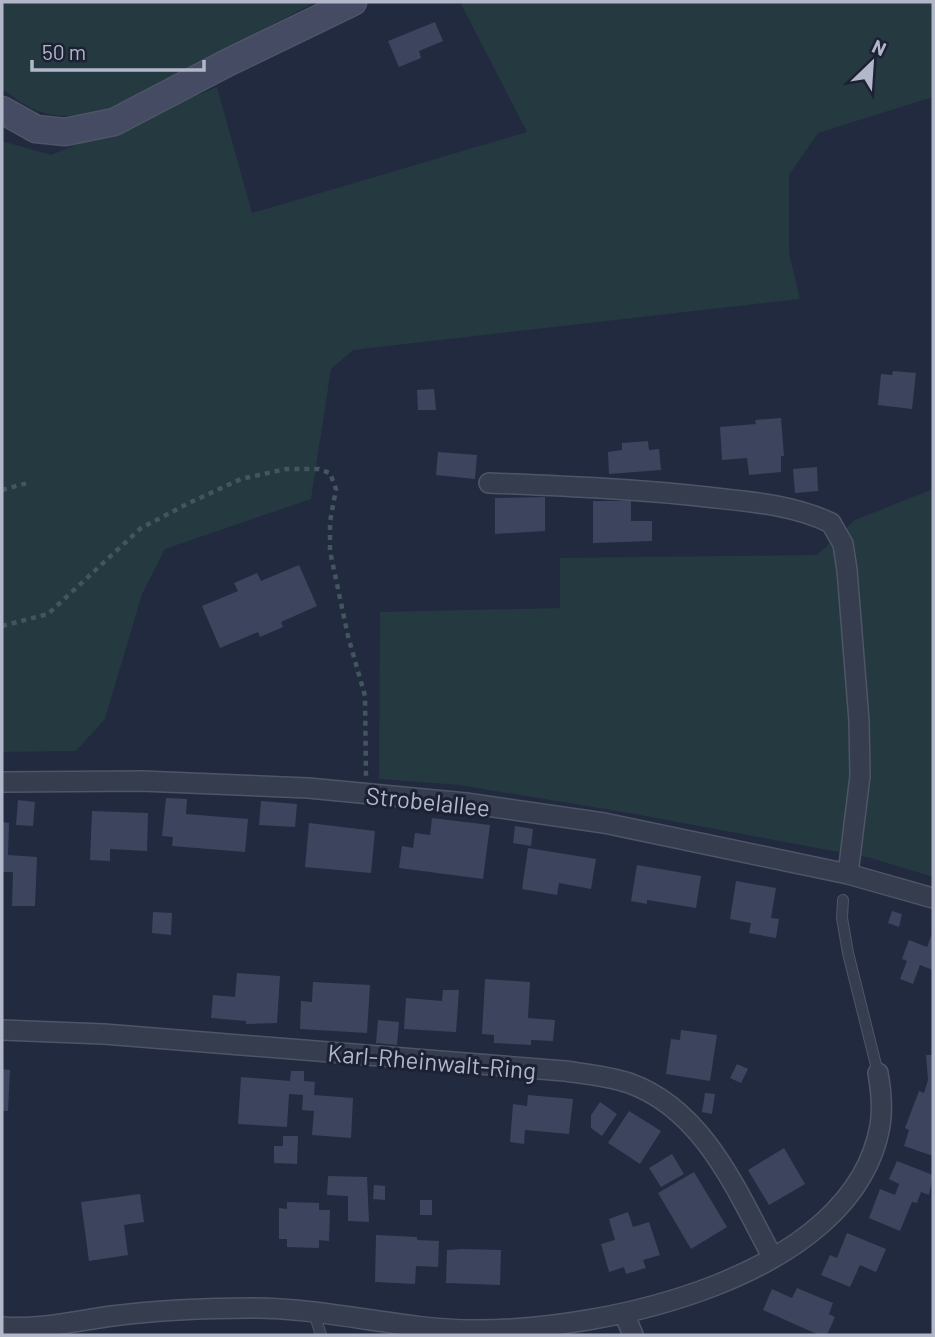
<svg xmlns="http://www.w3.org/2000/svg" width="935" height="1337" viewBox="0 0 935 1337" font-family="Barlow,sans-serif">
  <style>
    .green { fill: #243940 }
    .building { fill: #3c455d }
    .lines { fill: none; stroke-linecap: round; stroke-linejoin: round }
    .lane-casing { stroke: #4e5567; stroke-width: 12 }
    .street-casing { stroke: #4e5567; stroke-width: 22 }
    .secondary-casing { stroke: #4e5567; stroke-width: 29 }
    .path { stroke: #42565d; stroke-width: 4.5; stroke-dasharray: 5 5; stroke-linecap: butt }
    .lane { stroke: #363d4f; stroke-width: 10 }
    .street { stroke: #363d4f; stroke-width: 19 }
    .secondary { stroke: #444b62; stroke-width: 26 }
    .labels { text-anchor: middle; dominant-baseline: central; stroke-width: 6; stroke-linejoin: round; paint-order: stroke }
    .street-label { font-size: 24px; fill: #b2b8ca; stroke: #1c2234 }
  </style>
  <rect width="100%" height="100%" fill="#222a3f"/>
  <path class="green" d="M2,2H316L114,107C92,116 64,119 41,112C27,108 14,97 2,89Z
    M460,2H933V97L818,133L789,175V253L800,299L353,350L331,369L311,499L165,549L142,594L105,719L76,751L2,752V141L51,155L217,87L252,213L527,132Z
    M933,489V877L871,858L629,813L459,785L379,779L380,612L560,608V558L817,555L855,520Z"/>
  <path class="building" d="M435,22L443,41L419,51L421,58L399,67L388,41Z
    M893,371L916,373L912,409L878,405L881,374L892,375Z
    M434,389L436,410H418L417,390Z
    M781,418L784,456H781V472L749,475L747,458L722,460L720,427L756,424L755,420Z
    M648,441L649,450L659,449L661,470L609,474L608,452L622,450V443Z
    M438,452L477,455L475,479L436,475Z
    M817,467L818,491L795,493L793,469Z
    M545,497V531L495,534V498Z
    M593,501H631V521H652V541L593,543Z
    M299,565L317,606L281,622L283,627L260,637L258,632L220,648L202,606L238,591L234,583L257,573L261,581Z
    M166,798L187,799L186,814L248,819L245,852L172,846L173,837L162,836Z
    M18,800L35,802L33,826L16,825Z
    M261,801L297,804L295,827L259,825Z
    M92,811L148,813L147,851L110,849V861L90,860Z
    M432,818L490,825L483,879L399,868L402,846L413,848L415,833L430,835Z
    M2,822L9,823L8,855L37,857L35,906H12L13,872H2Z
    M309,823L375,831L371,873L305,867Z
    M515,826L533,829L531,846L513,843Z
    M528,848L596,859L591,889L559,883L557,895L522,889Z
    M637,865L701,876L696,908L647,900V904L631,901Z
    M736,881L776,888L771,918L779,919L776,938L749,933L751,923L730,919Z
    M892,911L902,914L899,927L888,923Z
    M153,912L172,913L171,935L152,933Z
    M933,931V970L920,965L913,984L900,979L907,961L902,959L909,940L927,947Z
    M237,973L280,976L277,1023L246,1024V1021L211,1018L213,995L235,997Z
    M485,979L530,982L528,1018L555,1020L553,1041L531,1040V1045L494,1043V1035L482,1034Z
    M313,982L370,985L367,1033L300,1029L301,1001L312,1002Z
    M443,990H459L456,1032L404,1029L406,998L442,1001Z
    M378,1020L399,1022L397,1045L376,1043Z
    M681,1030L717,1035L710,1081L666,1074L671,1039L680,1040Z
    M926,1055H933V1156L904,1146L909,1130L905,1128L919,1091L924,1093L928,1080Z
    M737,1064L748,1069L741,1083L730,1078Z
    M2,1069L10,1070L8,1111H2Z
    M291,1071H304V1081L315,1082L314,1095L353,1098L351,1138L312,1135L314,1111L302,1110L303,1095L289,1094L287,1127L238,1124L241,1077L290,1081Z
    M705,1093L715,1094L712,1114L702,1112Z
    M528,1095L573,1099L569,1134L525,1130L524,1144L510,1142L513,1104L527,1106Z
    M600,1102L617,1114L602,1136L591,1128V1115Z
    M629,1111L661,1131L640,1164L608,1143Z
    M283,1136H298L297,1164L274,1163V1146H283Z
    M784,1148L805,1184L769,1205L748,1170Z
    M672,1154L684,1174L661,1187L649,1168Z
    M897,1161L933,1175L929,1195L921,1192L917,1203L912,1202L900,1231L869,1218L880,1189L895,1195L899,1184L889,1179Z
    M694,1172L727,1227L691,1249L658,1193Z
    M328,1176L367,1177L369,1222L348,1221V1196L327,1195Z
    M374,1185L385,1186V1200L373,1199Z
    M140,1194L144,1222L124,1225L128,1255L89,1261L81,1202Z
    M420,1200H432V1215H420Z
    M287,1202L319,1203V1210H330L329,1241L319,1240V1248L287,1247V1239H279V1208L287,1209Z
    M628,1212L633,1227L649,1222L660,1255L643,1260L646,1268L626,1274L624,1267L609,1272L601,1244L615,1240L609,1219Z
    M847,1233L886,1249L876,1272L860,1265L850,1287L821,1275L830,1255L837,1258Z
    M376,1235L417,1237V1240L439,1241L438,1267L416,1266L415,1284L375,1282Z
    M463,1249L501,1250L500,1285L446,1283L447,1250Z
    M797,1288L833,1303L829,1314L835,1317L827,1335H819L763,1310L772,1289L792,1298Z"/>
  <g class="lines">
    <g class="lane-casing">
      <path id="lane" d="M843,900L842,918L848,953L878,1073
        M314,1313L321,1335"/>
    </g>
    <g class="street-casing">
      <path id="street" d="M489,483C565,486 640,489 716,498C755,502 796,506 831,523L843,544L847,570L859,721L860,776L848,874
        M2,782L142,781L308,788L466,803L604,823L848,874L933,898
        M2,1030L104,1034L565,1071C586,1074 608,1076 629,1083C705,1110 738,1194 773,1258
        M624,1313L633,1335
        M2,1327C39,1330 75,1321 112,1316C159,1310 207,1308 254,1308C328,1308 401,1330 475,1330C603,1331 853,1278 880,1126C883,1108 881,1090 878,1073"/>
    </g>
    <g class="secondary-casing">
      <path id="secondary" d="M2,110L36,129L65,132L114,122L227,63L353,2"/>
    </g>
    <path class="path" d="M2,490L31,482
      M2,626L48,614L141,528L189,503L241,479L286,469H319L330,473L336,489L330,522V551L348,636L365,696L366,776"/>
    <use href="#lane" class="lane"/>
    <use href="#street" class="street"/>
    <use href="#secondary" class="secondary"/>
  </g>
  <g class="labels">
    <g class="street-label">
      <text transform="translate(428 801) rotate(6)">Strobelallee</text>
      <text transform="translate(432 1061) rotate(5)">Karl-Rheinwalt-Ring</text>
    </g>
  </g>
  <rect width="935" height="1337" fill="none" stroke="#b2b8ca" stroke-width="7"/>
  <g transform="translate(872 63) rotate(25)" stroke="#1c2234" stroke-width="5" paint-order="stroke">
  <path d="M0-5L12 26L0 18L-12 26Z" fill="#b2b8ca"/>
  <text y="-10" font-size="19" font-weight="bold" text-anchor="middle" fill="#b2b8ca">N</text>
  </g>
  <path d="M32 60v10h172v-10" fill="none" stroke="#b2b8ca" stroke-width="3.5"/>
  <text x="42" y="60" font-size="21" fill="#b2b8ca" stroke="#1c2234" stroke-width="5" paint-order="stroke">50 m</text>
</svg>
